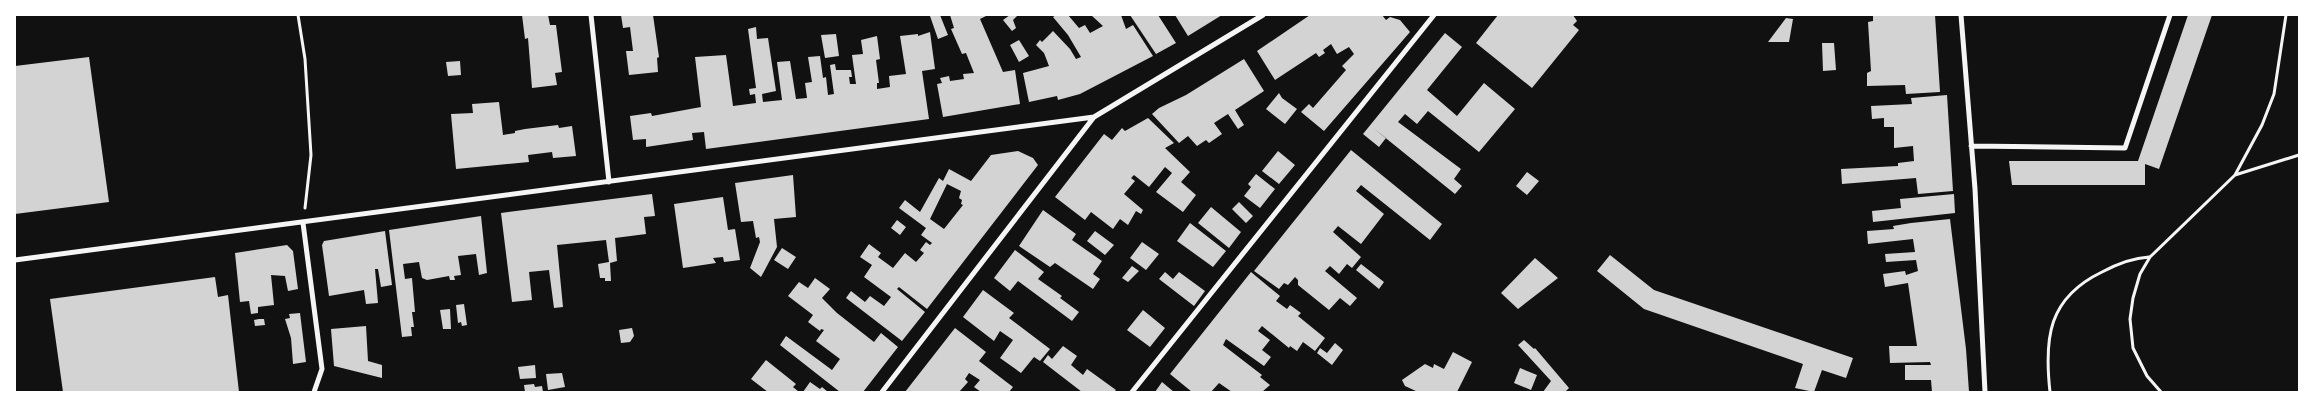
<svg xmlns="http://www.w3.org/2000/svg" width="2314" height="407" viewBox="0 0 2314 407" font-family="'PT Sans',sans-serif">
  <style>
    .building { fill: #d3d3d3; fill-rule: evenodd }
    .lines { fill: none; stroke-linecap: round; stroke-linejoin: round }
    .path { stroke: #f5f5f5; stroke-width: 3 }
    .minor { stroke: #f5f5f5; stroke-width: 5 }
  </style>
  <rect width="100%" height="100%" fill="#111"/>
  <path class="building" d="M522,15H548L550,25H556L562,72L555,73L557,85L532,88L528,38L525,39Z
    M621,15H653L659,57L657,58L658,72L629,75L626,51H633L630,27L623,28Z
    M940,15L948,35L938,39L930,16Z
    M950,15H988L980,19L1003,72L1015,70L1020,104L943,117L937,84L942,83L940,78L949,76L950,81L964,79L963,74L974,73L966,53L962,54L951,29L954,28Z
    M1010,15L1017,16L1013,20L1016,28L1012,31L1003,20Z
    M1056,15H1068L1079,28L1085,25L1090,33L1103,26L1091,15H1121L1126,29L1133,25L1153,56L1080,94L1058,100L1057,96L1029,102L1023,73L1049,66L1044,53L1036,45L1040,40L1042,42L1053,31L1070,49L1076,59L1081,57L1068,35L1053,17Z
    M1130,15H1158L1176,43L1156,54Z
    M1175,15H1222L1188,36Z
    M1310,15H1382L1386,20L1390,17L1400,20L1410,32L1324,131L1301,112L1309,104L1313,108L1346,70L1342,66L1354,54L1349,47L1337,54L1331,44L1323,50L1325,53L1319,57L1316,53L1275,80L1257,51Z
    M1498,15H1573L1577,21L1573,25L1579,30L1532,88L1476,43Z
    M1873,15H1935L1940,92L1906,94L1905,85L1867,86V73L1871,71L1868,22L1873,21Z
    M2188,15H2212L2159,169L2145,164V185H2012L2009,161H2138Z
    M1786,18L1793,19L1789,42H1768Z
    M756,27L757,39L768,38L776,91L762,94L763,102L782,100L777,62L790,61L796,99L807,98L805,83L812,82L808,57L820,56L823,78L826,77L828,95L834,94L830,65L835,64L836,70H851L852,77H849L850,84H856L852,55L863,54L861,40L877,36L880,59L876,60L879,83H877V89L890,87L889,76L906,74L900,36L918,34V36L930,32L935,69L922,71L929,119L706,149L704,132L692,133L693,140L646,147V139L633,140L630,116L651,113L652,116L701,107L695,57L726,55L733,106L756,103L755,94L750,95L749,89L756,88L748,29Z
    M1445,33L1462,47L1427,90L1457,116L1484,83L1515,109L1479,152L1428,111L1417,124L1405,114L1398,122L1461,169L1454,179L1462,186L1455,194L1372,127L1386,138L1379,147L1363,134Z
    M836,34L839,56L825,58L821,35Z
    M1019,40L1029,56L1019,62L1010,45Z
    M1822,43H1834L1836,70L1823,71Z
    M89,57L109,202L15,214V66Z
    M1244,59L1264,91L1235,110L1244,125L1238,129L1228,114L1214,123L1222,134L1209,143L1206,140L1197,146L1188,136L1179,143L1152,114L1159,108L1186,95Z
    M460,61L461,75L448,76L446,62Z
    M1279,93L1282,98L1297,109L1285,124L1266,109Z
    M1947,95L1953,191L1918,194L1916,178L1842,184L1841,169L1898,166V163L1914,161L1913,146L1894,148V127H1884V118L1872,119L1871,106L1912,104L1911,98Z
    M499,102L503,135L515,133V131L525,129L558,125L559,128L572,126L576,156L553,158L552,152L528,155L529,162L456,169L451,114L473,113L472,104Z
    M1148,118L1174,143L1165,148L1190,172L1181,182L1196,195L1183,212L1156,192L1172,173L1165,167L1149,187L1134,175L1131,178L1135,181L1124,194L1143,210L1141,214L1136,211L1128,225L1120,219L1113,229L1091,212L1085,220L1055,197L1104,134L1112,140L1122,128L1125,131Z
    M1351,150L1442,224L1430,240L1361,185L1356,191L1384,214L1361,244L1338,226L1333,232L1361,257L1352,268L1347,264L1339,274L1330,266L1325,271L1357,298L1350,306L1340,298L1329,310L1298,285V280L1295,277L1288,285L1284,283L1279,289L1254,271Z
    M1018,151L1033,158L1038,165L927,309L899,287L897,289L925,312L902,341L846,298L851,291L865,302L870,296L884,306L891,297L864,277L872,265L860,257L869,244L881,253L878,257L893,268L905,253L916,262L924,253L920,250L926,242L930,245L932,243L921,235L926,228L899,208L905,200L920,212L939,178L943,181L949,169L971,181L991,155ZM947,184L961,191L959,198L962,200L961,204L963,205L944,229L930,219Z
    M1278,151L1295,165L1279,184L1262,171Z
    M1527,172L1539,181L1527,195L1516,186Z
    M1256,174L1275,189L1260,208L1244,196L1251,187L1248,184Z
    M793,175L796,217L774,219L777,247L761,277L750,268L760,242L759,237L756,238L753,221L741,222L735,183Z
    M652,194L655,216L644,217L646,234L615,238L617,261L610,263L611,281H605V278H600L598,264L609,262L606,240L557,245L563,307L554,308L549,270L529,272L532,300L512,302L501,213Z
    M1954,194L1955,213L1873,222L1872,211L1901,208L1900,199Z
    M723,197L728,230L735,229L740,260L724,262L723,257L713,258L716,263L683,268L674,204Z
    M1239,202L1253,216L1246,223L1232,209Z
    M1211,207L1241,232L1229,248L1198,223Z
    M1043,210L1076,234L1072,240L1102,261L1093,274L1100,279L1093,289L1055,263L1050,267L1019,246Z
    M481,216L487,273L479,275L476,254L458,256L461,275L454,276L455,280H450L449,276L427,280L422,278L419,262L403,264L405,279L412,278L415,312H412L414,327H411L412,336L402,337L389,230Z
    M1950,219L1966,349L1969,392H1932L1931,380H1905V365H1931L1930,362L1890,363L1889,346H1917L1908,283L1885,287L1883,274L1905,271L1906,275L1918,271L1916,260L1886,262L1885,254L1915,252L1913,239L1868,244L1867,231L1894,229L1893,226L1911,223Z
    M897,220L906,227L900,235L891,228Z
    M1190,223L1226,251L1213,267L1177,241Z
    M385,231L392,285L381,287L378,269H375L378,303L366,304L364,290L329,296L322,245L324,241Z
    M1095,231L1114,245L1105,255L1087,241Z
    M1142,242L1159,254L1146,270L1130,258Z
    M287,245L293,251L298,289L288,291L285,276L271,275L274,305L258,307V313L251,314L249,301L240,302L235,253Z
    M782,248L796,257L788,269L774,260Z
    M1015,250L1044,272L1038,279L1062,296L1060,298L1079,312L1072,321L1018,281L1010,291L994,278Z
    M1610,255L1654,290L1853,358L1846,378L1822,370L1814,392L1795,388L1803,364L1644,309L1597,271Z
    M1535,258L1558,278L1518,309L1501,293Z
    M1361,264L1384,282L1379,289L1356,270Z
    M1132,266L1139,271L1128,282L1122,278Z
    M1165,272L1173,279L1179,272L1205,291L1194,306L1159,279Z
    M1251,272L1280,296L1276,301L1287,309L1290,305L1301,313L1298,316L1325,338L1315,351L1303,342L1297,351L1290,346L1289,348L1262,326L1258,331L1270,340L1262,350L1271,357L1264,366L1226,339L1223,345L1262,375L1260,377L1270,385L1262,392H1232L1219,383L1211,392H1192L1170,374Z
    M215,277L218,297L228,295L239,392H63L50,299Z
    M815,278L830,289L822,298L837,313L874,342L881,333L898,347L863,392H840L780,345L786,336L832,370L840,359L816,341L824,330L821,329L820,331L808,322L813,315L788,296L799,282L808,288Z
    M983,290L1014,313L1009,318L1050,349L1040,361L1034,357L1021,373L1000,358L1013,340L1000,331L994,341L963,317Z
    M464,304L467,325L462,326L461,322L458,323L456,305Z
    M450,309L451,329H443L440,310Z
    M1143,310L1165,328L1150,347L1127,330Z
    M300,313L306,362L293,364L291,338L285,319L290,318L289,314Z
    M259,319H264L265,325L255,326L254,320Z
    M366,326L368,361L382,365V378L334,366L331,329Z
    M632,328L634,336L630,342L621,343L619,330Z
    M955,328L986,352L979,361L1013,387L1009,392H981L974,387L980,380L969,373L965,379L968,382L959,392H905Z
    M1524,340L1534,349L1535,348L1569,388L1565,392H1543L1551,381L1518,345Z
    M1335,343L1343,350L1332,365L1317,353L1320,348L1327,353Z
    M1063,346L1077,356L1071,365L1083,375L1087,369L1116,390L1114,392H1082L1043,362L1048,355L1052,359Z
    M1453,352L1472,362L1457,392H1418L1405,386L1402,380L1425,364L1433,368L1434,364L1444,369Z
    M766,360L796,384L793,387L799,392H768L751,379Z
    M535,365L536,378L520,379L518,367Z
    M1520,368L1537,375L1531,390L1514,383Z
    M562,373L565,387L548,390L546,374Z
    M810,382L820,389L822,387L828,392H803Z
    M1162,382L1174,392H1155Z
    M534,384L535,387L542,386L543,392H525L524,385Z"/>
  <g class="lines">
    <path class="path" d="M298,15L305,59L311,155L305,208
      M2235,175L2299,155
      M2050,392C2044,338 2048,298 2102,272C2117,264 2132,258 2149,257
      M2161,392L2147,376L2133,348L2130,319L2133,298L2140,274L2150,257L2235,175L2262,125L2274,94L2286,15"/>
    <path class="minor" d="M591,15L609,182
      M1961,15L1975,189L1985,392
      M1971,146L2125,148L2170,15
      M303,223L322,369L314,392
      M15,260L1094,117L1263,15
      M882,392L1094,117
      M1132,392L1434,15"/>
  </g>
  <rect width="2314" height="407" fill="none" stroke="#ffffff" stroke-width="32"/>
</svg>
